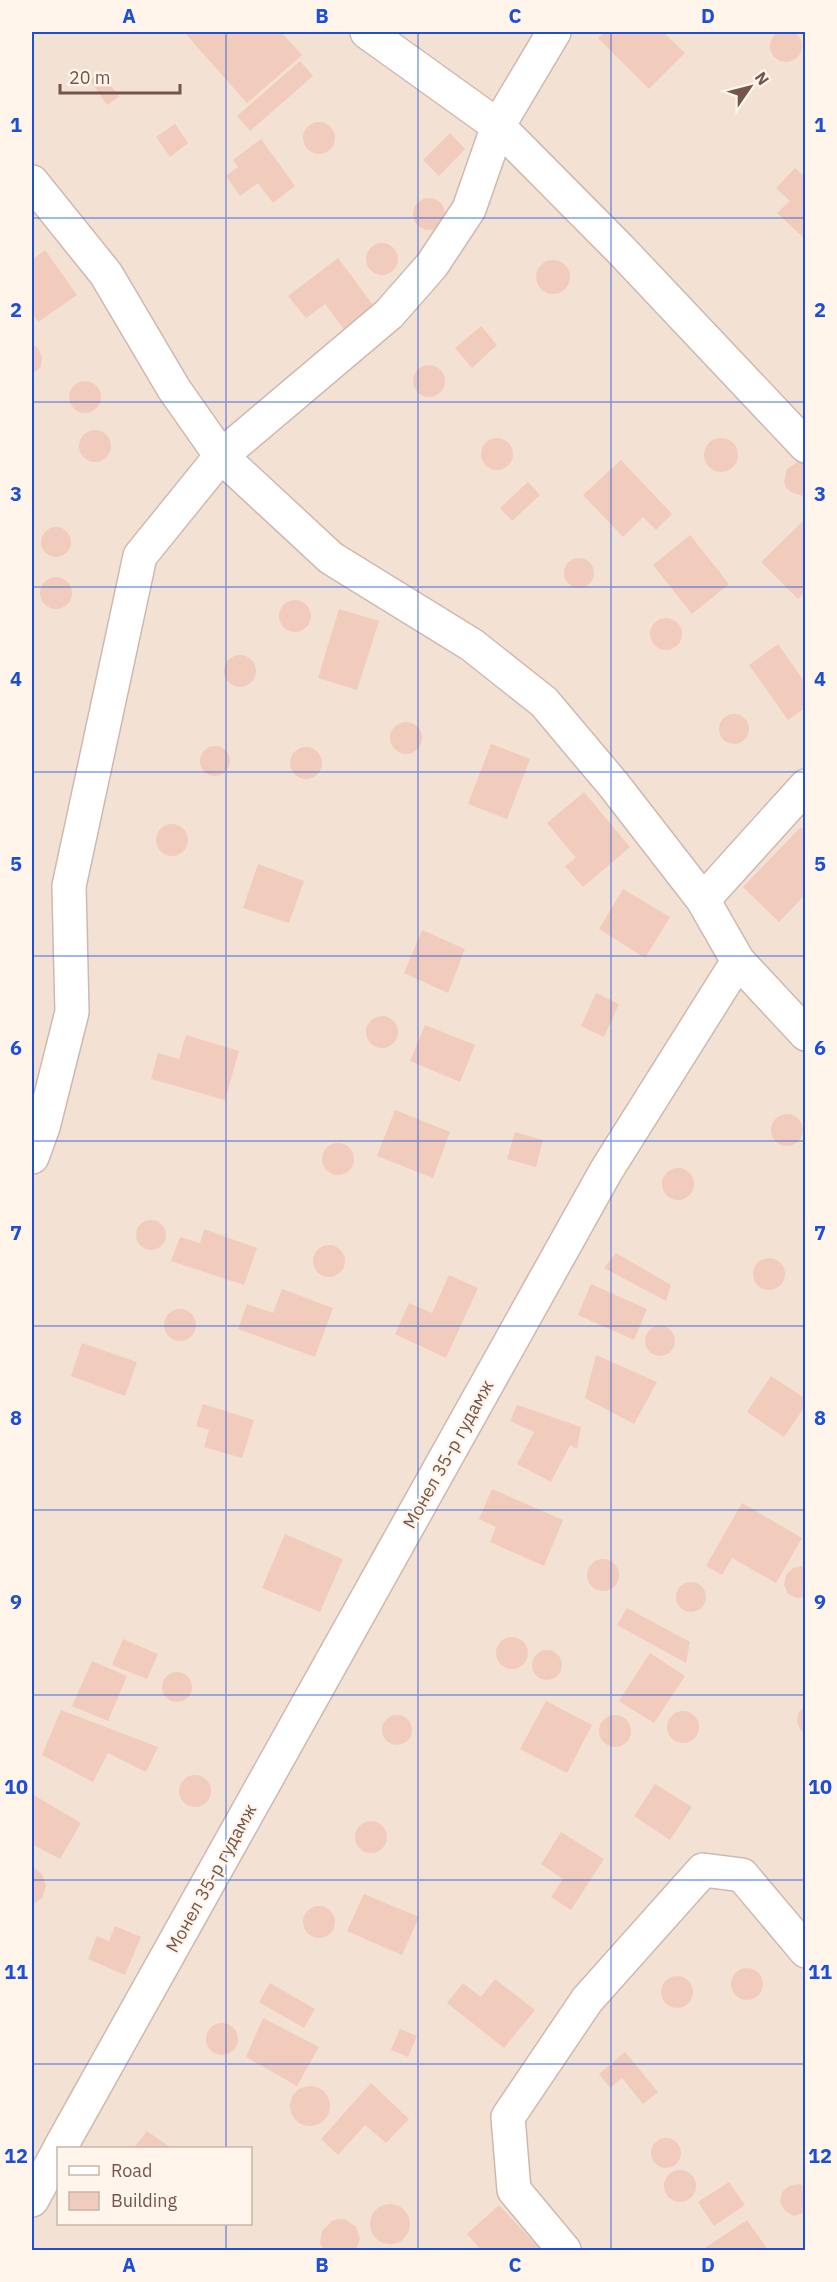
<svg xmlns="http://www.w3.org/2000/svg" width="837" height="2282" viewBox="0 0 837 2282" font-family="'IBM Plex Sans',sans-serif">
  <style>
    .residential { fill: #f3e1d4; fill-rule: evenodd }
    .building { fill: #f1ccbd }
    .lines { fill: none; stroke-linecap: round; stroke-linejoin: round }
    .minor-casing { stroke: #cfb9af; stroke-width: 36 }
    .minor { stroke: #fff; stroke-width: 33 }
    .grid { fill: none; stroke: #1d4ed8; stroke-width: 1.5; stroke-opacity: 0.55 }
    .labels { text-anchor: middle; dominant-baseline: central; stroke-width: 4.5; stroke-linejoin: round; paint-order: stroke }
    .street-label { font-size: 18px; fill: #75554b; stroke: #fff5eb }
    .neatline { fill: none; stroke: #1d4ed8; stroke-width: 2 }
    .grid-label { font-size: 20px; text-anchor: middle; font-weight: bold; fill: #1d4ed8 }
  </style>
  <rect width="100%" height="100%" fill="#fcf0e5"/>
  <path class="residential" d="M32,32H805V2250H32ZM58,2148H250V2224H58Z"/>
  <path class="building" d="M770 46a16 16 0 1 1 32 0a16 16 0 1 1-32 0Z
    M184,32H281L302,55L247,103Z
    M605,32H663L685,53L649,89L598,38Z
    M300,61L313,76L250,131L237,116Z
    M102,72L119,97L107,105L90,80Z
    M303 138a16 16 0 1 1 32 0a16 16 0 1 1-32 0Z
    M175,124L188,143L170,157L156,137Z
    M450,133L465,149L439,176L423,160Z
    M261,139L295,186L273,203L258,183L240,196L226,176L238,167L233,160Z
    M795,168L806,178V240L777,213L790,201L776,188Z
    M413 214a16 16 0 1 1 32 0a16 16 0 1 1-32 0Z
    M366 259a16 16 0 1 1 32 0a16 16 0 1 1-32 0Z
    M45,250L77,295L38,322L32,313V260Z
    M338,258L376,309L346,332L325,304L306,318L288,296Z
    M536 277a17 17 0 1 1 34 0a17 17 0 1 1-34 0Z
    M481,326L497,345L472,368L455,348Z
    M32,344L38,348L42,357L41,367L32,374Z
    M413 381a16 16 0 1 1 32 0a16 16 0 1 1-32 0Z
    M69 397a16 16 0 1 1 32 0a16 16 0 1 1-32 0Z
    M79 446a16 16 0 1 1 32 0a16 16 0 1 1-32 0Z
    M704 455a17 17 0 1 1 34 0a17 17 0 1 1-34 0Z
    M481 454a16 16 0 1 1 32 0a16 16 0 1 1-32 0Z
    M621,460L672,514L656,530L643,517L623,537L583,495Z
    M798,462L806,463V495L803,496L791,492L786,488L784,482L787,469Z
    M528,482L540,495L512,521L500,508Z
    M806,518V591L798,599L761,562Z
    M41 542a15 15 0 1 1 30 0a15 15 0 1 1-30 0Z
    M690,535L729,584L692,614L653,565Z
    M564 573a15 15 0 1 1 30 0a15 15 0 1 1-30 0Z
    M40 593a16 16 0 1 1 32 0a16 16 0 1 1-32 0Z
    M279 616a16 16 0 1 1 32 0a16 16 0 1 1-32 0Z
    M339,609L379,621L357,690L318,678Z
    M650 634a16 16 0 1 1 32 0a16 16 0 1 1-32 0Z
    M778,644L806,684V707L788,720L749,665Z
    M224 671a16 16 0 1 1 32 0a16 16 0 1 1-32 0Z
    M719 729a15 15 0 1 1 30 0a15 15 0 1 1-30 0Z
    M390 738a16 16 0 1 1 32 0a16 16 0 1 1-32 0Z
    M491,744L530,759L507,819L468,804Z
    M200 761a15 15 0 1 1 30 0a15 15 0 1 1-30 0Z
    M290 763a16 16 0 1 1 32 0a16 16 0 1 1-32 0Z
    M584,792L630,847L583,887L565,866L576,858L547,823Z
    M156 840a16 16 0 1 1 32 0a16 16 0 1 1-32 0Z
    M801,827L806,832V894L779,922L743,887Z
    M258,864L304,881L289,923L243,908Z
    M623,889L670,917L645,958L599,929Z
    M422,930L465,949L448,993L404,973Z
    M596,993L619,1004L604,1037L581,1026Z
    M366 1032a16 16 0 1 1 32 0a16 16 0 1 1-32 0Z
    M425,1025L475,1045L460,1082L410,1061Z
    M186,1035L239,1051L225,1100L151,1079L158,1053L179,1059Z
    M395,1110L450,1132L433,1178L377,1156Z
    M771 1130a16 16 0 1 1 32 0a16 16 0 1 1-32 0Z
    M515,1132L543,1140L536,1167L507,1159Z
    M322 1159a16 16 0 1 1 32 0a16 16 0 1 1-32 0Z
    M662 1184a16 16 0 1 1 32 0a16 16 0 1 1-32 0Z
    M136 1235a15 15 0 1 1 30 0a15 15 0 1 1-30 0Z
    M204,1229L257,1248L244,1285L171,1261L180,1237L200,1243Z
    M313 1261a16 16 0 1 1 32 0a16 16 0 1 1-32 0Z
    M616,1253L671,1285L666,1301L604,1268Z
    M753 1274a16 16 0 1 1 32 0a16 16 0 1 1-32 0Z
    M449,1275L478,1288L446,1358L395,1334L409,1303L432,1313Z
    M591,1284L647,1309L634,1340L578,1315Z
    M282,1289L333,1308L315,1357L238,1329L247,1304L273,1313Z
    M164 1325a16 16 0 1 1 32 0a16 16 0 1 1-32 0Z
    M645 1341a15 15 0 1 1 30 0a15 15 0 1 1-30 0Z
    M82,1343L137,1362L125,1396L71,1376Z
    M596,1355L657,1382L634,1424L585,1398Z
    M771,1376L806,1399V1405L784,1437L747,1412Z
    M203,1404L254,1420L242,1458L204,1447L209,1430L196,1426Z
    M517,1405L581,1427L577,1449L570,1445L551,1482L517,1464L534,1432L510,1421Z
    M492,1489L563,1520L544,1566L490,1542L496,1527L479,1519Z
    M742,1503L802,1538L776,1583L732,1558L722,1575L706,1566Z
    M285,1534L343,1559L320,1612L262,1588Z
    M587 1575a16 16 0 1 1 32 0a16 16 0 1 1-32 0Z
    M802,1566L806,1568V1597L797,1598L788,1594L784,1585L786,1575L793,1568Z
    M676 1597a15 15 0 1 1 30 0a15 15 0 1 1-30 0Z
    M627,1608L690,1642L686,1663L617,1625Z
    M496 1653a16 16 0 1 1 32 0a16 16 0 1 1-32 0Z
    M123,1639L158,1654L147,1679L112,1665Z
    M532 1665a15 15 0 1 1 30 0a15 15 0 1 1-30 0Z
    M650,1653L685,1676L654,1723L619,1701Z
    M92,1661L127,1676L108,1721L72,1706Z
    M162 1687a15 15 0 1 1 30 0a15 15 0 1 1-30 0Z
    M546,1701L592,1725L567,1773L520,1749Z
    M806,1705V1733L801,1731L797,1722L798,1713Z
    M61,1710L158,1747L146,1772L108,1753L93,1782L42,1755Z
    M667 1727a16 16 0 1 1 32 0a16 16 0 1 1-32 0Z
    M382 1730a15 15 0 1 1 30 0a15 15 0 1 1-30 0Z
    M599 1731a16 16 0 1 1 32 0a16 16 0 1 1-32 0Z
    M179 1791a16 16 0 1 1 32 0a16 16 0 1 1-32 0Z
    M655,1784L692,1807L670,1840L634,1816Z
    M32,1794L81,1823L60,1859L32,1844Z
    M355 1837a16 16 0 1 1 32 0a16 16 0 1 1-32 0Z
    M561,1832L604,1859L571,1910L551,1897L563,1879L541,1864Z
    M32,1866L42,1874L46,1886L42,1898L32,1905Z
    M364,1894L419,1917L402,1955L347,1931Z
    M303 1922a16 16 0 1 1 32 0a16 16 0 1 1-32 0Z
    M115,1926L141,1937L125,1975L88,1959L97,1936L109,1941Z
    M731 1984a16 16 0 1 1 32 0a16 16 0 1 1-32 0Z
    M661 1992a16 16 0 1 1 32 0a16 16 0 1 1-32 0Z
    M495,1979L535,2010L504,2048L447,2003L463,1983L481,1997Z
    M270,1983L315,2009L304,2028L259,2002Z
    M263,2018L319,2047L297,2086L246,2057Z
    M206 2039a16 16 0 1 1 32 0a16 16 0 1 1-32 0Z
    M400,2029L417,2036L408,2057L391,2050Z
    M625,2052L658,2092L643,2104L622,2078L610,2088L599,2074Z
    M371,2083L409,2119L386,2143L365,2125L338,2155L321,2139Z
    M290 2106a20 20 0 1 1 40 0a20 20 0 1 1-40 0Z
    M147,2131L171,2148H134Z
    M651 2153a15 15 0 1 1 30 0a15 15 0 1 1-30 0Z
    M664 2186a16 16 0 1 1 32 0a16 16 0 1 1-32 0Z
    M729,2182L745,2205L714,2226L698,2202Z
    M799,2184L806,2187V2212L794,2216L785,2211L780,2202L782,2192L789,2186Z
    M370 2224a20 20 0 1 1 40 0a20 20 0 1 1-40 0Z
    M499,2205L541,2250H481L467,2234Z
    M338,2219H345L356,2227L360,2239L356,2250L323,2249L320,2243L322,2231L332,2221Z
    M747,2220L768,2250H702Z"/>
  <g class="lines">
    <g class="minor-casing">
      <path id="minor" d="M367,32L498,126L620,249L806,446
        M554,32L498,126L469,209L432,265L389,314L221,456L331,558L472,645L544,702L613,784L703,900
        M32,182L106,274L174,389L221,456L140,556L69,886L72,1012L43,1127L32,1157
        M738,961L806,1034
        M60,2148L606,1171L738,961L703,900L806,786
        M32,2200L58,2152
        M564,2250L514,2190L508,2117L587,2000L703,1870L742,1875L806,1951"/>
    </g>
    <use href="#minor" class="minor"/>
  </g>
  <path class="grid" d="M226,32V2148M418,32V2250M611,32V2250M32,218H806M32,402H806M32,587H806M32,772H806M32,956H806M32,1141H806M32,1326H806M32,1510H806M32,1695H806M32,1880H806M32,2064H806M226,2224V2250"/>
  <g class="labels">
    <g class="street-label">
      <text transform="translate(448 1454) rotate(-61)">Монел 35-р гудамж</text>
      <text transform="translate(211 1878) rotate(-61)">Монел 35-р гудамж</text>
    </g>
  </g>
  <rect width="837" height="2282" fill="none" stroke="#fff5eb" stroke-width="66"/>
  <rect x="57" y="2147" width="195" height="78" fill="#fff5eb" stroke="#c8b5ab" stroke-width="1.5"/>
  <rect x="69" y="2166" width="30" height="9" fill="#ffffff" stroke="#c8b5ab" stroke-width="1.5"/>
  <text x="111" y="2177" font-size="18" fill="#75554b">Road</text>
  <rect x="69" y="2192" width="30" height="18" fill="#f1ccbd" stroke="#c8b5ab" stroke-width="1.5"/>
  <text x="111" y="2207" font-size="18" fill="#75554b">Building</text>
  <g transform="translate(750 87) rotate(55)" stroke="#fff5eb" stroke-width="4.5" paint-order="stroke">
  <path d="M0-4.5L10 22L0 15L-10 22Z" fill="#75554b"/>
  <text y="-9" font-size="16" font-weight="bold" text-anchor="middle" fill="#75554b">N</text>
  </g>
  <path d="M60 84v9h120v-9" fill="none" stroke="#75554b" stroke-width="3"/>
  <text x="69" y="84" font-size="18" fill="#75554b" stroke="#fff5eb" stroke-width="4.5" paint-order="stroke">20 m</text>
  <rect x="33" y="33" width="771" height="2216" class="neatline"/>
  <g class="grid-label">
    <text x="129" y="23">A</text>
    <text x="322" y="23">B</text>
    <text x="515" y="23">C</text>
    <text x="708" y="23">D</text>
    <text x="16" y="132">1</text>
    <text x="820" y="132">1</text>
    <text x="16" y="317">2</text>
    <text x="820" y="317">2</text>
    <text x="16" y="501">3</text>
    <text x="820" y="501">3</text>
    <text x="16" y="686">4</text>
    <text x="820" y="686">4</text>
    <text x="16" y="871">5</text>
    <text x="820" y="871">5</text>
    <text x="16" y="1055">6</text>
    <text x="820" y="1055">6</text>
    <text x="16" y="1240">7</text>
    <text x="820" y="1240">7</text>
    <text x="16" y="1425">8</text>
    <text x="820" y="1425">8</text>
    <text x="16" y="1609">9</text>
    <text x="820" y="1609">9</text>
    <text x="16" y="1794">10</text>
    <text x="820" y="1794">10</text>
    <text x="16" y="1979">11</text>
    <text x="820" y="1979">11</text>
    <text x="16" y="2163">12</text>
    <text x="820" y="2163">12</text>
    <text x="129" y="2272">A</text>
    <text x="322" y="2272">B</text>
    <text x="515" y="2272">C</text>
    <text x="708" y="2272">D</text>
  </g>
</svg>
